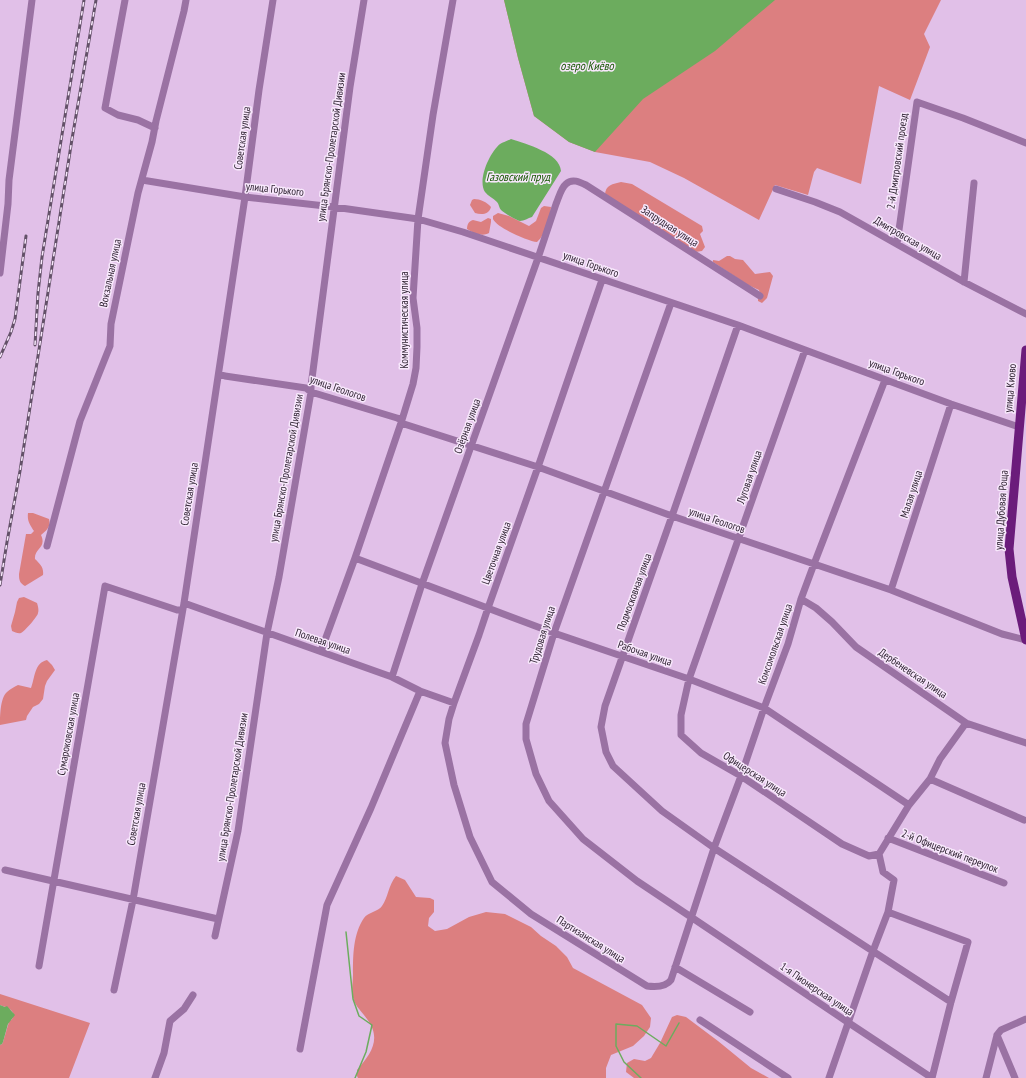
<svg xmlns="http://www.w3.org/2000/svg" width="1026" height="1078" viewBox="0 0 1026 1078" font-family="'PT Sans Narrow',sans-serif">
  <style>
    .green { fill: #dc7f80 }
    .water { fill: #6cac5e }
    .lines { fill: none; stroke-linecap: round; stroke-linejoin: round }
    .stream { stroke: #6cac5e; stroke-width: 1.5 }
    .minor { stroke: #9a72a3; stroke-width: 7 }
    .major { stroke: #6b1c7b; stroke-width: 9 }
    .rail-casing { stroke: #635168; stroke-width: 3 }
    .rail { stroke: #f8e8fc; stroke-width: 1.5; stroke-dasharray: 4.5; stroke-linecap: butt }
    .labels { text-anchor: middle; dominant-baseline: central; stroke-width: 3; stroke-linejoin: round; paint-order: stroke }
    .street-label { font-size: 11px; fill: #2a1e2d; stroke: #f8e8fc }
    .water-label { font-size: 12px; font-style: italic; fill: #195906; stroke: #f8e8fc }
  </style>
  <rect width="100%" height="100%" fill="#e1c0e8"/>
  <path class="green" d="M504,0H941L924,34L930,47L910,100L879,86L861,184L817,168L814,172L808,195L775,185L759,220L684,178L650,162L595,152L569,142L534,116L518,58Z
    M621,182L632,184L702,226L703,231L700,234L705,247L702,251L695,252L605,195C605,185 613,184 621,182Z
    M474,199C480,199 487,202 491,207C489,215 481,215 475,213L470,205L472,200Z
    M544,206L551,207C550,218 546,234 537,242C528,241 497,228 493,219C493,218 493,217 493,216L498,213L509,216L529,226L536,221L541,208Z
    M488,218L491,219V222L489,233C482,237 473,233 467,229C467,224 469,221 473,220L481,222Z
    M727,256H730L735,259L743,260L755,274L770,272L773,276L767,298L762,303L758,301V297L760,294L759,290L748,285L713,262V260L719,261Z
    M28,513H33L49,519C51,527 47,530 41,535C47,548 34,548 35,559C40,564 44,567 43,575L25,586C20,583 19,581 19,574L26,534H31L34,531C30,525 27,521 28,513Z
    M24,597L37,603C38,606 39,610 38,613C38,616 25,631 21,633C18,634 15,632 12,631L11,626L15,612L17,602L19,598Z
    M47,660L52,665L55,670L47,681L45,686L43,699L39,704L33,707L27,716L26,720L0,725C0,717 0,698 7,692C10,689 14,687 18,685L31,688C35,678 34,663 47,660Z
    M396,876L405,880L416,897L430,898L434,900V912L429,918L428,926L435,931L447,929L469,917L486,912L505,914L531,927L541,936L556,946L567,957L573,968L642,1005L651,1018L650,1027L644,1036L633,1046L611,1055L606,1068V1078H358L357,1076V1070C371,1054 382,1039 367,1019C360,1009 354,1006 352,993C352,987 353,980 353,974C353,956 353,934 364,918C368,912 378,912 382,906C388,898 388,886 396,876Z
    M0,994L90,1023L69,1078H0V1045L2,1044L3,1042C4,1039 8,1025 9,1022C11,1018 11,1022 13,1017C15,1009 5,1007 0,1005Z
    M677,1015L686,1017L718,1041L751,1068L769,1078H634L626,1072L627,1063L634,1059L645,1061L651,1058L660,1043L672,1017Z"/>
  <path class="water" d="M504,0H775L715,51L643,99L595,152L569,142L534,116L518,58Z
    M511,139C526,144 560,153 561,171L532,217C528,218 524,221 520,221C516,220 504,213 501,210C499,208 499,204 497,202C493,198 488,196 485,192C477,180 490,152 500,144C503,142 508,141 511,139Z
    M0,1005L5,1007L7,1006L15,1015L8,1024L3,1042L2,1044L0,1045Z"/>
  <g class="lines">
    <path class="stream" d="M346,932L353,999L359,1016L372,1025L366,1052L355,1078
      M641,1078L624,1062L616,1046V1024L637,1026L666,1046L679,1023"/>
    <path class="minor" d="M125,0L105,108L118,115L138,120L155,128
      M142,180L245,197L334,207L418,219L463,232L738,325L951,404L1019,427
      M776,189L815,202L840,212L964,282L1026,314
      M897,244L917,102L963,118L1026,143
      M0,273L8,204L9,180L32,0
      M602,280L538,467L488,608L479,635L454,703L449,719L445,743L454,785L470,837L492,882L531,914L647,986C655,987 666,987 671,980L714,848L741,776L764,708L788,644L801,599L814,564L885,380
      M964,282L974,183
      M671,303L554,633L526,724V739L536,774L549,801L583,839L637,881L691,917L849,1023L932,1078
      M738,325L672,516L605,706L601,727L606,752L613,766L662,811L714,848L951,1002
      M805,350L689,679L681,715V735L701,753L741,776L842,844L869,856L879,854L909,805L930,779L940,759L966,723
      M219,374L225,376L306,388L311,392L397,418L402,420
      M401,423L538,467L672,516L891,590L1002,634L1026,640
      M47,546L80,421L110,346L111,324L138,193L152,142L156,121L184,11L186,0
      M355,558L554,633L689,679L764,708L909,805
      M891,590L951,404
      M801,599L816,608L832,622L856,647L966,723L1026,743
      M184,603L392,677L420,691L454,703
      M321,651L355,558L401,423L413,384L416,368L417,347V328L413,298L418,219L433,115L453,0
      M392,677L422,584L538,258C544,240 550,222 556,204C559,197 561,188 566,184C572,178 580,182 586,185L760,296
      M930,779L1024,820
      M888,838L1004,883
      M5,870L218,919
      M888,912L968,942L951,1002L932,1078
      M215,936L238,831L267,633L279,577L311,392V386L350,87L364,0
      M39,966L105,586L177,610H182
      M675,967L750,1012
      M114,990L133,900L184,603L245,197L259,90L273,0
      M700,1020L788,1078
      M997,1035L1015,1078
      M300,1049L327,905L371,808L420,691
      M155,1078L164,1053L170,1021L184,1009L193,995
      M829,1078L873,951L888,912L894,880L883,872L879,854
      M986,1078L997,1035L1001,1030L1026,1019"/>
    <path class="major" d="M1026,350L1009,549L1012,577L1026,640"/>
    <g class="rail-casing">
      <path id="rail" d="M35,345L38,293L42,257L84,0
        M0,357L11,332L15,319L26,236
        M0,585L7,542L20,471L72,139L96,0"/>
    </g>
    <use href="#rail" class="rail"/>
  </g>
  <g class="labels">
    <g class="street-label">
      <text transform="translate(242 138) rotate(-82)">Советская улица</text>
      <text transform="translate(331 147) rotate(-82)">улица Брянско-Пролетарской Дивизии</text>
      <text transform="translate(897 161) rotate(-82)">2-й Дмитровский проезд</text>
      <text transform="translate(275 189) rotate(6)">улица Горького</text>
      <text transform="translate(670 226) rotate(33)">Запрудная улица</text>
      <text transform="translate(908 238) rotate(30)">Дмитровская улица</text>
      <text transform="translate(591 264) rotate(19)">улица Горького</text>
      <text transform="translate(110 273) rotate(-78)">Вокзальная улица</text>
      <text transform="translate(404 320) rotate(-90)">Коммунистическая улица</text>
      <text transform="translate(897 372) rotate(20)">улица Горького</text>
      <text transform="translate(338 388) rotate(19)">улица Геологов</text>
      <text transform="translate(1010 388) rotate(-85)">улица Киово</text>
      <text transform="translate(467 426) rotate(-70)">Озёрная улица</text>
      <text transform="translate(286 468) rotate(-80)">улица Брянско-Пролетарской Дивизии</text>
      <text transform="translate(749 477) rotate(-71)">Луговая улица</text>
      <text transform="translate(189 494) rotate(-81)">Советская улица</text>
      <text transform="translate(911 494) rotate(-72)">Малая улица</text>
      <text transform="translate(1001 510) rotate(-86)">улица Дубовая Роща</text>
      <text transform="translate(717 520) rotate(19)">улица Геологов</text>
      <text transform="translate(496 553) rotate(-70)">Цветочная улица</text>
      <text transform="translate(634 592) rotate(-70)">Подмосковная улица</text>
      <text transform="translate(542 635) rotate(-72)">Трудовая улица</text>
      <text transform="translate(323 641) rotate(19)">Полевая улица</text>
      <text transform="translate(775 644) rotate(-71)">Комсомольская улица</text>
      <text transform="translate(645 653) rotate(19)">Рабочая улица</text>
      <text transform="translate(913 673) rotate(34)">Дербеневская улица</text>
      <text transform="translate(68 734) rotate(-80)">Сумароковская улица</text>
      <text transform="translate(755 774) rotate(33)">Офицерская улица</text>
      <text transform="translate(232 787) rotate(-81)">улица Брянско-Пролетарской Дивизии</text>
      <text transform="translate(136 814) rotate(-80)">Советская улица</text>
      <text transform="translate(950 851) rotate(21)">2-й Офицерский переулок</text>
      <text transform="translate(591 939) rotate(32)">Партизанская улица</text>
      <text transform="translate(817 989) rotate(34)">1-я Пионерская улица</text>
    </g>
    <g class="water-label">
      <text x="587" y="65">озеро Киёво</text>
      <text x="518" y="176">Газовский пруд</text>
    </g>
  </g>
</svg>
